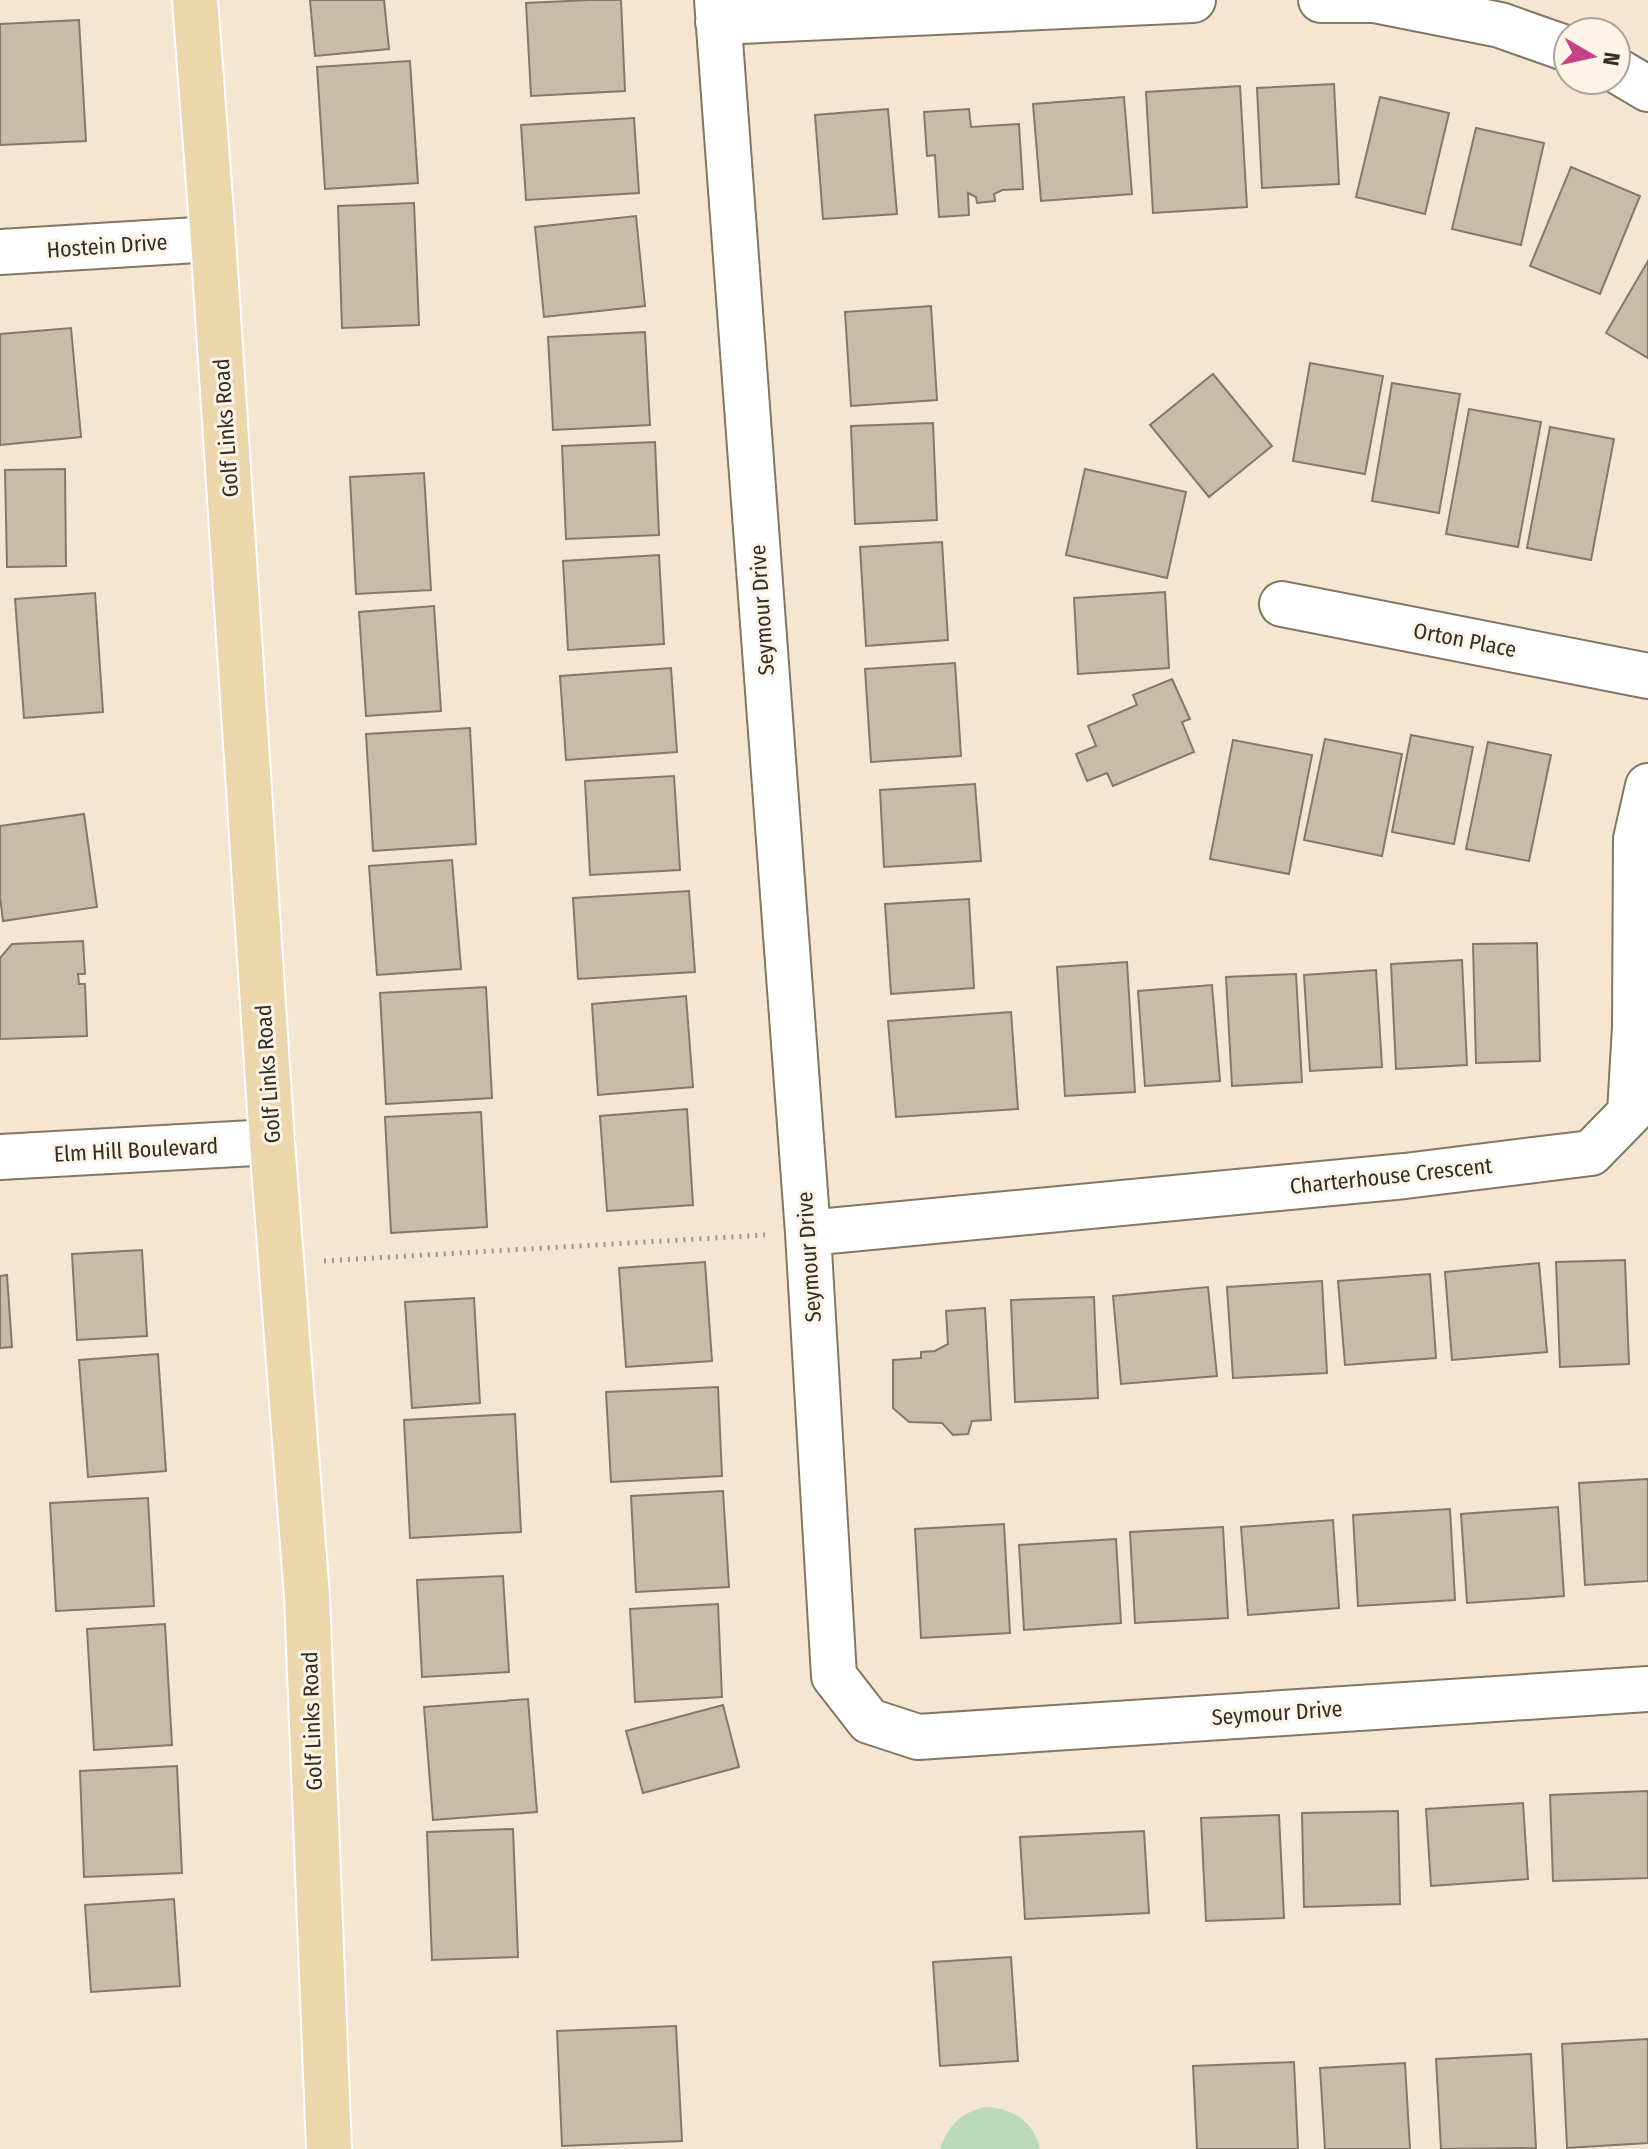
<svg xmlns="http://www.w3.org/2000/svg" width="1648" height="2149" viewBox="0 0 1648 2149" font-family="'Fira Sans Condensed',sans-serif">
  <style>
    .green { fill: #bbdaba }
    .building { fill: #c9bca7; stroke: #857966; stroke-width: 2 }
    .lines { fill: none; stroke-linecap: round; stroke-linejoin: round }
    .minor-casing { stroke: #837764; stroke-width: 48 }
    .major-casing { stroke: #fff; stroke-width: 48 }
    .path { stroke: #9e9384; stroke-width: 5; stroke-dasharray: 2 6; stroke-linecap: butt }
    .minor { stroke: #fff; stroke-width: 44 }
    .major { stroke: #ecd6ac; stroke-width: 44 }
    .labels { text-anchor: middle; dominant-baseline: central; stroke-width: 6; stroke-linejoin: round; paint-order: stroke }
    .street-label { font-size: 22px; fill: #332d25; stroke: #fdf4e8 }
  </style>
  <rect width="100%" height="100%" fill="#f5e6d1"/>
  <path class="green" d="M987,2107C1014,2109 1034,2122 1040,2149H940C948,2125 962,2111 987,2107Z"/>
  <path class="building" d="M310,0H384L389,49L315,56Z
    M590,0H621L625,91L531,96L526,3Z
    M79,20L86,141L0,145V24Z
    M410,61L418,183L325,189L317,67Z
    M1334,84L1339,184L1262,188L1257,88Z
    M1240,86L1247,207L1153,213L1146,92Z
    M1124,97L1132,194L1041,201L1033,104Z
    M1380,97L1449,113L1425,214L1356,197Z
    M888,109L897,214L823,219L815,115Z
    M969,109L971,127L1019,124L1023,189L1002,190L994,194L995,201L977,203L976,197L968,193L969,215L939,217L935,155L927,156L924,112Z
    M634,118L639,193L526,200L521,125Z
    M1476,128L1544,143L1521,245L1452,229Z
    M1571,167L1640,196L1600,294L1530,266Z
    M414,203L419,325L342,328L338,206Z
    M636,216L645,306L544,317L535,227Z
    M1648,261V358L1606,333Z
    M931,306L937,400L851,406L845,312Z
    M71,328L81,437L0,445V334Z
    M645,332L650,425L553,430L548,337Z
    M1310,363L1383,376L1365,474L1293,461Z
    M1213,374L1272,446L1209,497L1150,425Z
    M1392,383L1460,394L1439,513L1372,501Z
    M1469,409L1541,422L1518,547L1446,534Z
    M933,423L937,520L855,524L851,426Z
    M1550,427L1614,439L1591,560L1527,548Z
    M655,442L659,535L566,539L562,446Z
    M65,469L66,566L7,567L5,470Z
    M1085,469L1186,492L1167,578L1066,555Z
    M424,473L431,590L356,594L350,477Z
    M942,542L948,640L866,646L860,547Z
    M659,555L664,644L568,650L563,561Z
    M1165,592L1169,668L1078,674L1074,598Z
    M95,593L103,712L24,718L15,599Z
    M434,606L441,711L366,716L359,612Z
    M955,663L961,756L871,762L865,669Z
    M671,668L677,752L566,760L560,676Z
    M1172,679L1190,719L1182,722L1194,752L1113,786L1107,773L1087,781L1076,754L1096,746L1088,726L1137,705L1133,695Z
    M470,728L476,844L373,851L366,734Z
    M1411,735L1473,747L1454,844L1392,832Z
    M1325,739L1402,754L1382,856L1304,840Z
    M1233,740L1312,755L1289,874L1210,859Z
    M1488,742L1551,755L1529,861L1466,849Z
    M674,776L680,870L590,875L585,781Z
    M975,784L981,861L884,867L880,790Z
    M84,814L97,907L3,921L0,897V826Z
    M452,860L461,969L377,975L369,866Z
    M689,891L695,972L578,979L573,898Z
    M969,899L974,988L891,994L885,904Z
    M83,941L85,974H78L79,984H85L87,1036L0,1039V958L12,944Z
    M1537,943L1540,1061L1476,1063L1473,944Z
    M1462,960L1467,1065L1396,1069L1391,964Z
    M1127,962L1135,1092L1065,1096L1057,967Z
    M1376,970L1382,1067L1310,1071L1304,975Z
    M1296,974L1302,1082L1232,1086L1226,977Z
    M1212,985L1220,1081L1145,1086L1138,991Z
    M486,987L492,1098L386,1104L380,993Z
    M686,996L693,1087L598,1095L592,1004Z
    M1011,1012L1018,1109L896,1117L888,1021Z
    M687,1109L693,1205L607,1211L600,1116Z
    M481,1112L487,1227L391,1233L385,1117Z
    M142,1250L147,1336L77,1340L72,1254Z
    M1625,1260L1629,1364L1560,1367L1556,1262Z
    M705,1262L712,1361L626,1367L619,1268Z
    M1539,1263L1547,1352L1452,1360L1445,1272Z
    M1430,1274L1436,1358L1345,1365L1338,1281Z
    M7,1275L12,1347L0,1348V1276Z
    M1322,1281L1327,1373L1233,1378L1227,1287Z
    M1208,1287L1217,1376L1121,1384L1113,1296Z
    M1094,1297L1098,1398L1015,1402L1011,1300Z
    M474,1298L480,1403L412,1408L405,1302Z
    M985,1308L991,1420L972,1421L968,1434L953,1435L942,1423L909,1422L893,1408V1360L921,1358V1352L935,1351L948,1344L946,1311Z
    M158,1354L166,1471L88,1477L79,1360Z
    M718,1387L722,1476L611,1482L606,1392Z
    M515,1414L521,1532L410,1538L404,1420Z
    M1648,1479V1581L1585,1585L1579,1483Z
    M723,1491L729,1587L636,1592L631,1496Z
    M148,1498L154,1606L56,1611L50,1503Z
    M1558,1507L1564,1596L1467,1603L1461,1514Z
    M1450,1509L1455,1600L1358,1606L1353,1515Z
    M1333,1520L1339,1608L1248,1615L1241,1527Z
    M1004,1524L1010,1633L921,1638L915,1529Z
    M1223,1527L1228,1618L1135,1623L1130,1532Z
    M1116,1539L1121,1623L1024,1630L1019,1545Z
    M503,1576L509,1672L422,1677L417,1580Z
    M718,1604L722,1697L635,1702L630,1609Z
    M165,1624L172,1745L94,1750L87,1629Z
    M528,1699L537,1812L433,1820L424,1707Z
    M723,1705L739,1767L643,1793L626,1731Z
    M177,1766L182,1873L84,1877L80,1771Z
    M1648,1791V1878L1553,1881L1550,1795Z
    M1523,1803L1528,1879L1431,1886L1426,1809Z
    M1398,1811L1400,1904L1304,1907L1302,1813Z
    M1279,1815L1284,1918L1206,1921L1201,1818Z
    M513,1829L518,1957L432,1960L427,1832Z
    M1144,1831L1149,1913L1025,1919L1020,1837Z
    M174,1899L180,1986L91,1992L85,1905Z
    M1011,1957L1018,2061L940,2066L933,1962Z
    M676,2026L682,2141L562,2146L557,2031Z
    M1648,2039V2143L1567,2148L1562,2044Z
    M1531,2054L1536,2148L1441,2149L1436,2059Z
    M1294,2062L1298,2149H1197L1193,2066Z
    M1405,2063L1410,2149H1325L1320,2068Z"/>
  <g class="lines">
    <g class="minor-casing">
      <path id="minor" d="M717,0L808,1233L834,1676L869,1721L918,1737L1648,1689
        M1321,0H1374L1500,25L1568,49
        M718,22L1193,0
        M1616,70L1648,89
        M0,252L213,239
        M1282,604L1648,676
        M0,1157L272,1142
        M808,1233L1405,1176L1591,1153L1630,1113L1635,1027L1636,839L1648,786"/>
    </g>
    <g class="major-casing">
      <path id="major" d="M195,0L213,239L272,1142L307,1597L329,2149"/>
    </g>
    <path class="path" d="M324,1261L765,1235"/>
    <use href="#minor" class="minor"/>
    <use href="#major" class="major"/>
  </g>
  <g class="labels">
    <g class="street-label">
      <text transform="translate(107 246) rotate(-4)">Hostein Drive</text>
      <text transform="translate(226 428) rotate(-94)">Golf Links Road</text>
      <text transform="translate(762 610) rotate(-94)">Seymour Drive</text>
      <text transform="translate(1465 640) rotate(11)">Orton Place</text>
      <text transform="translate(268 1074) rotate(-94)">Golf Links Road</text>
      <text transform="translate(136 1150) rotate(-3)">Elm Hill Boulevard</text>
      <text transform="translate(1391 1176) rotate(-6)">Charterhouse Crescent</text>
      <text transform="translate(809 1257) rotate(-94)">Seymour Drive</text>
      <text transform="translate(1277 1713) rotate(-4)">Seymour Drive</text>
      <text transform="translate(312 1721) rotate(-92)">Golf Links Road</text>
    </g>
  </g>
  <g transform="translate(1592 56) rotate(99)"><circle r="38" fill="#fdf4e8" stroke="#aca49a" stroke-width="2"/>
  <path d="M0-6L14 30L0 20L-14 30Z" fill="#c54287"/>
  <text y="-12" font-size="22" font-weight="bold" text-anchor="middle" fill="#332d25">N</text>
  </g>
</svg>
